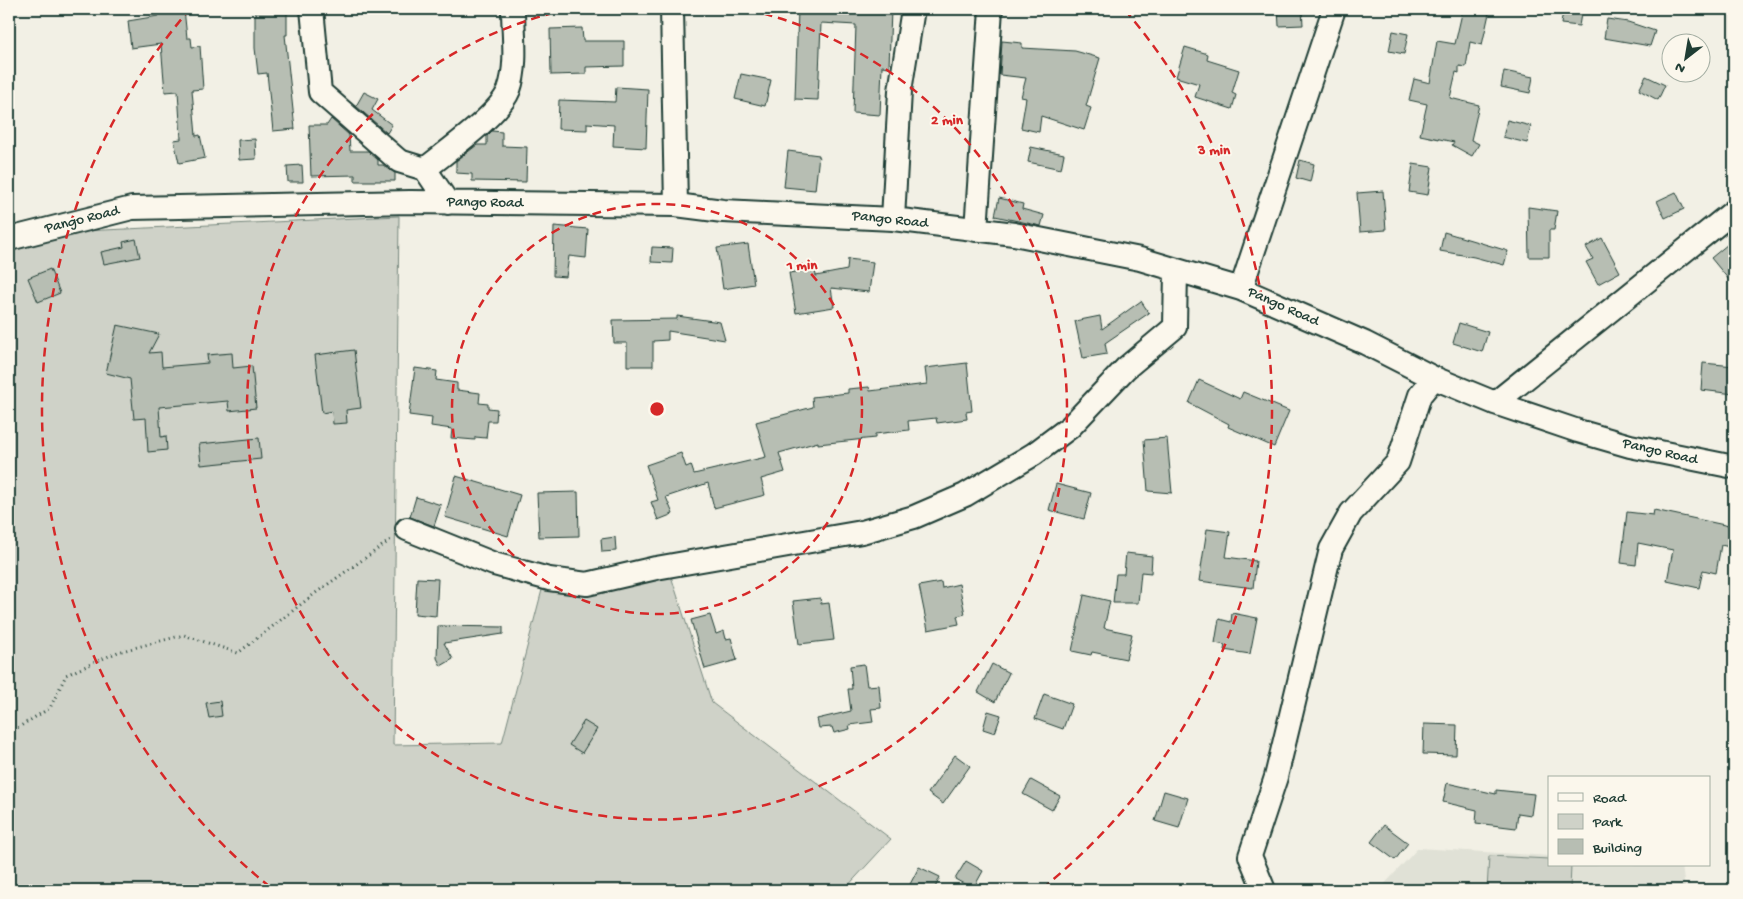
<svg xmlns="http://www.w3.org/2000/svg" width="1743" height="899" viewBox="0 0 1743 899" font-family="'Gochi Hand',sans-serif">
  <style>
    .built { fill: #e0e1d6 }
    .green { fill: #cfd2c8; stroke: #77887e }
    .building { fill: #b7beb3; stroke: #1f3d34 }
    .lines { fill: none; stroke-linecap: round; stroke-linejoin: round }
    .minor-casing { stroke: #1f3d34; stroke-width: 26 }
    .path { stroke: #1f3d34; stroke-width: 3; stroke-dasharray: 1 4; stroke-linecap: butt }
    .minor { stroke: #fbf7ec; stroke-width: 22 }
    .ring { fill: none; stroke: #d62828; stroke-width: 2.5; stroke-dasharray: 9 6 }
    .labels { text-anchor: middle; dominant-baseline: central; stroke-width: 4; stroke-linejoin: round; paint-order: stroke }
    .street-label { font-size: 15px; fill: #1f3d34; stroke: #fbf7ec }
    .centre { fill: #d62828; stroke: #fbf7ec; stroke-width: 2.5 }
    .ring-label { font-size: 15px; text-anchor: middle; font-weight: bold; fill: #d62828; stroke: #fbf7ec; stroke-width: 4; stroke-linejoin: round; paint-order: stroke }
  </style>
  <rect width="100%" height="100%" fill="#f2f0e5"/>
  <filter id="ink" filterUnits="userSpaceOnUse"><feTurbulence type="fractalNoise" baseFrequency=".02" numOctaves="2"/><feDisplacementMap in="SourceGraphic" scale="10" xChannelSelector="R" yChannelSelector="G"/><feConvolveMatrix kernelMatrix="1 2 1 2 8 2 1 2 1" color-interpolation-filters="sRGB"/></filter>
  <g filter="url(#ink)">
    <path class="built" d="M1418,848L1549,856V865H1682L1685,890H1379Z"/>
    <path class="green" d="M399,216L393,745L502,743L543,586L670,573L712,703L891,839L844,890H9V246L63,232Z
      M1489,856L1549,859V865H1571L1570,890H1487Z"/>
    <path class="building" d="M158,9H184L187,38H191L192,47L200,46L203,89L192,90L196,136L200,135L205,158L179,163L174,140L181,139L178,91L165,92L161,44L131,48L128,21L158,16Z
      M255,9H287V35H285L295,129L273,131L267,73L258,74L255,48Z
      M798,9H891L889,67L882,66L880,115L853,113L856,25L821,23L818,100L795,99Z
      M1278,9H1302L1303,25L1279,26Z
      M1463,9H1490L1482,45L1470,42L1466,67L1459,66V73L1456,72L1450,98L1479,105L1471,140L1479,144L1472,156L1452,145L1454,142L1420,135L1427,104L1409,100L1414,79L1430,83L1437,41L1455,44Z
      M1563,11L1581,14L1579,26L1561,24Z
      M1607,19L1628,22L1655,31L1650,46L1604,38Z
      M582,28L583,41H624V66L586,67V74L551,75L550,29Z
      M1393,31L1408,34L1404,54L1389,51Z
      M1002,41L1022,43V48L1075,51L1100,58L1086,106L1091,108L1084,130L1041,116L1039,132L1021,128L1026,98L1021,97L1026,78L1000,75Z
      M1185,47L1208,54L1207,60L1239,70L1232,93L1236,95L1232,109L1195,97L1199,84L1176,77Z
      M1504,71L1533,77L1530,93L1501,87Z
      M741,74L771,80L765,106L735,99Z
      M1646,76L1665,85L1658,100L1639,90Z
      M616,87L648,89L646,148L613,146L614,125L587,123V130L558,129L559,100L615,102Z
      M364,92L378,99L372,110L392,125L387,133L356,106Z
      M331,119L349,135L350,151H368L378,160V165H383L395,173V181H355V175L311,176L309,125H327Z
      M1507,120L1531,126L1527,143L1503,137Z
      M492,131L502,132V146L527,147L526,182L472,181V174L456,173V161L477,145H487V136Z
      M255,139L256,159L239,160L238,140Z
      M1031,147L1064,154L1061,169L1028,162Z
      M788,151L819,155L815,190L784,187Z
      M1300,160L1314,164L1310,182L1296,178Z
      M1413,164L1432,167L1428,195L1409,192Z
      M302,165L303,182H288L287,166Z
      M1383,191L1386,230L1360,232L1357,193Z
      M1676,192L1684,209L1665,218L1657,201Z
      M999,198L1023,204L1022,209L1044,215L1041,226L995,216Z
      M1528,207L1557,211L1554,230H1549V257H1529Z
      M554,226L588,229L586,258L569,256L566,277L553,276Z
      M1444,232L1508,251L1504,265L1474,257L1440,251Z
      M1602,238L1620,272L1598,284L1586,262L1593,259L1586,247Z
      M136,239L140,257L104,264L101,252L124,247L123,242Z
      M748,244L754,284L723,289L717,248Z
      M1728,244L1734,252V286L1711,258Z
      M652,247L673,248L672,263L651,262Z
      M848,259L873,262L869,292L831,288L834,307L796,313L789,273L815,269L816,276L847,270Z
      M50,269L60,293L38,302L28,278Z
      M1141,301L1149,313L1105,343L1107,354L1083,358L1075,321L1100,316L1102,329Z
      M677,316L720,322L725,340L668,331V340L653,341V366H627V343H614L613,320L677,319Z
      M1459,323L1488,332L1482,352L1453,343Z
      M117,325L159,334L149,353L161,352L162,367L208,363L207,355L232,353L233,368L252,366L256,408L229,411L228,401L159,407L161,437L166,436L167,450L148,452L146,418L134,419L130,379L106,373Z
      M354,350L361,408L346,410L347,423L333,424L332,411L322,413L315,355Z
      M967,363L972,411L966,412L967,419L937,423L936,418L908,421L909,430L875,434V438L818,444V442L779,453L785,472L761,479L765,495L714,508L708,483L666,497L673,514L658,520L651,502L658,500L646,465L681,453L686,467L691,465L694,474L766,457L756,422L813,407L812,397L848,393V389L869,387L870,391L927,384L925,368Z
      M1703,363L1734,366V394L1701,390Z
      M415,368L437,371L436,380L457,383V390L480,393L479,403L488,404V408L497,409L496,421H488L486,438L475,437V440L451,438L452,429L431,426L432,418L409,415Z
      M1199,380L1240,399L1243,392L1289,411L1274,447L1228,427L1229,424L1189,403Z
      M259,438L261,459L201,465L199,444Z
      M1167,438L1172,493L1148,491L1144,440Z
      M456,476L520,495L508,536L445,517Z
      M1056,484L1091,493L1084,519L1049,510Z
      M578,492L579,536L539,537L537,493Z
      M416,497L441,505L434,526L410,517Z
      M1654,510L1734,527V548L1721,545L1716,573L1703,570L1699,588L1667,581L1673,550L1638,543L1636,565L1621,563L1627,512L1653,515Z
      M1207,529L1230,532L1226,557L1256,561L1253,588L1199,581Z
      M615,537L616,551L602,552L601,539Z
      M1126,553L1152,556L1151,573L1141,572L1138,603H1113L1116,574H1124Z
      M417,578L438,579L436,616L415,614Z
      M941,582L942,588L959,584L965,614L957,616L959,624L928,630L919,586Z
      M1084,595L1110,601L1104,628L1132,634L1126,659L1092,652L1091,655L1072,651Z
      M820,598L821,604L829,603L834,640L799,644L793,601Z
      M1232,613L1257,618L1250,654L1224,650L1225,645L1215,643L1219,619L1231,622Z
      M710,615L716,634L724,631L726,639L731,638L737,660L705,669L691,620Z
      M438,626L503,627V634L444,643L453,659L441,666L437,658Z
      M864,664L867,686L879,685L881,708L871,709L873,722L849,725L850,729L834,733L832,727L819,728L817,719L851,711L848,689H852L850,666Z
      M992,664L1009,673L995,702L978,692Z
      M1044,694L1072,704L1063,729L1035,719Z
      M220,701L222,716L209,718L206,703Z
      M988,711L1001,715L995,733L983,729Z
      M584,721L597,729L582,753L569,745Z
      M1424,724L1457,725L1456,755L1423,754Z
      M955,755L970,766L943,804L928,793Z
      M1031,780L1060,796L1052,810L1023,794Z
      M1447,783L1496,794V790L1534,794L1531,815L1518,813L1516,828L1476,823L1477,810L1443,802Z
      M1164,791L1188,798L1179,828L1155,821Z
      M1384,825L1408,843L1395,860L1371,842Z
      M966,861L983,871L973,889L955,879Z
      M919,867L940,877L934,890H907Z"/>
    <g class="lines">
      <g class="minor-casing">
        <path id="minor" d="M312,9L320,92L399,161L425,169L448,203
          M672,9L676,205
          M425,169C447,151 499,115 509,90C518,65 513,34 513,9
          M893,219L900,91L913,9
          M976,230L991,9
          M9,239L132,208L410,202L676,205L723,211L893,219L1014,234L1140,259L1241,289L1365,343L1434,378L1495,403L1578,431L1630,446L1734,467
          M1241,289L1334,9
          M1495,403L1734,211
          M407,529L494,564L549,579L587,584L656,568L862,532L914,517L965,495L1034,454L1070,427L1126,368L1175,327L1176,270
          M1264,890L1250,856L1276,777L1331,549L1351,513L1398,462L1420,395L1434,378"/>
      </g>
      <path class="path" d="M9,733L50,708L66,675L118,652L184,635L238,653L317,592L392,539"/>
      <use href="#minor" class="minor"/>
    </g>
  </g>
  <g class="ring">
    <circle cx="657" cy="409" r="205"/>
    <path d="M749 10A410 410 0 1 1 565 10"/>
    <path d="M270 887A615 615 0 0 1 189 10M1125 10A615 615 0 0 1 1044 887"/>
  </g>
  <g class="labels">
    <g class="street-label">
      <text transform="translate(485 203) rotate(1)">Pango Road</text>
      <text transform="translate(82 220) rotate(-14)">Pango Road</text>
      <text transform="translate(890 220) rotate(6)">Pango Road</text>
      <text transform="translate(1283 307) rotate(24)">Pango Road</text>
      <text transform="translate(1660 452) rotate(13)">Pango Road</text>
    </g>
  </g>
  <circle cx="657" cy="409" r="8" class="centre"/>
  <g class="ring-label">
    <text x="947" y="124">2 min</text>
    <text x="1214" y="154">3 min</text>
    <text x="802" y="269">1 min</text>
  </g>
  <rect width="1743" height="899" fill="none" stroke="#fbf7ec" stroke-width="30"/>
  <rect x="15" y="15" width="1713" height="869" fill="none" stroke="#1f3d34" stroke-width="2" filter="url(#ink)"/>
  <rect x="1548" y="776" width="162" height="90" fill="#fbf7ec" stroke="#a3ada2"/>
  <rect x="1558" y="793" width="25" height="8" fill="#fbf7ec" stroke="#a3ada2"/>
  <text x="1593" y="802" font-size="15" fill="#1f3d34">Road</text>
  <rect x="1558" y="814" width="25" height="15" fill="#cfd2c8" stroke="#a3ada2"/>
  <text x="1593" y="826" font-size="15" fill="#1f3d34">Park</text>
  <rect x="1558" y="839" width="25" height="15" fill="#b7beb3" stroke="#a3ada2"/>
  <text x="1593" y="852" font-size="15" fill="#1f3d34">Building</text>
  <g transform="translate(1686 58) rotate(211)"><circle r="24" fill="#fbf7ec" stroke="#a3ada2"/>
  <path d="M0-4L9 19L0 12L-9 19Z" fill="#1f3d34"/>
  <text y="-8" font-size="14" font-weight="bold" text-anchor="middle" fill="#1f3d34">N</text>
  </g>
</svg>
